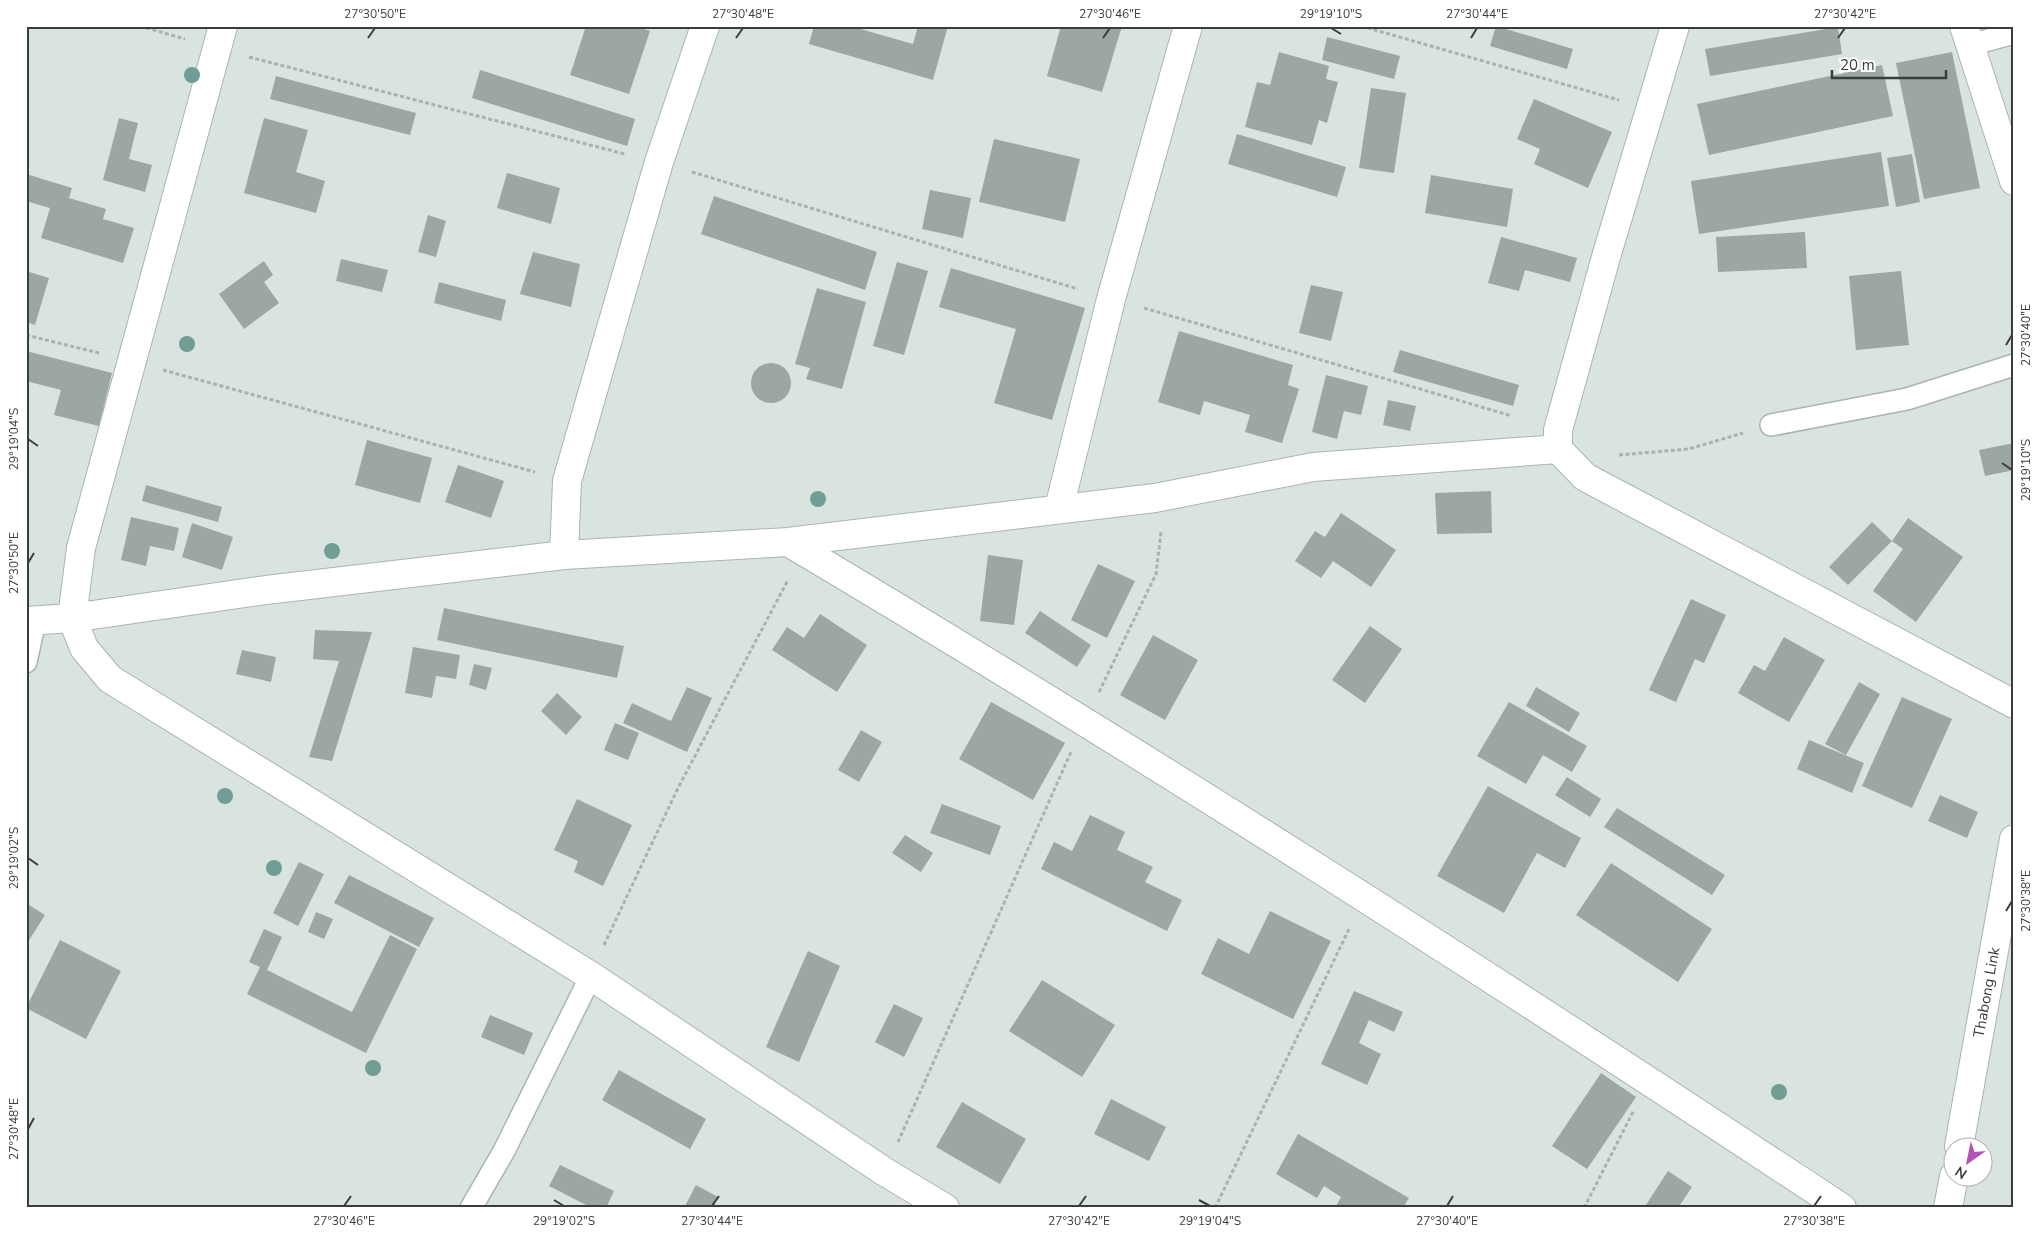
<svg xmlns="http://www.w3.org/2000/svg" width="2040" height="1234" viewBox="0 0 2040 1234" font-family="'Nunito Sans',sans-serif">
  <style>
    .building { fill: #9ca6a3 }
    .lines { fill: none; stroke-linecap: round; stroke-linejoin: round }
    .service-casing { stroke: #aab4b1; stroke-width: 24 }
    .minor-casing { stroke: #aab4b1; stroke-width: 30 }
    .tertiary-casing { stroke: #aab4b1; stroke-width: 30 }
    .secondary-casing { stroke: #aab4b1; stroke-width: 30 }
    .path { stroke: #a9b2af; stroke-width: 3; stroke-dasharray: 4 2.5; stroke-linecap: butt }
    .service { stroke: #fff; stroke-width: 21 }
    .minor { stroke: #fff; stroke-width: 28 }
    .tertiary { stroke: #fff; stroke-width: 28 }
    .secondary { stroke: #fff; stroke-width: 28 }
    .tree { fill: #719e94 }
    .ticks { fill: none; stroke: #393d3c; stroke-width: 2 }
    .labels { text-anchor: middle; dominant-baseline: central; stroke-width: 4.5; stroke-linejoin: round; paint-order: stroke }
    .street-label { font-size: 15px; fill: #393d3c; stroke: #fff }
    .neatline { fill: none; stroke: #393d3c; stroke-width: 2 }
    .ticks-label { font-size: 12px; text-anchor: middle; fill: #393d3c }
  </style>
  <rect width="100%" height="100%" fill="#d9e4e0"/>
  <path class="building" d="M586,26H636L650,31L629,94L570,75Z
    M814,26H850L913,44L918,26H948L933,80L809,44Z
    M1061,26H1122L1102,92L1047,76Z
    M1496,26L1573,49L1567,69L1490,46Z
    M1838,27L1842,54L1710,76L1705,49Z
    M1327,37L1400,56L1394,79L1322,60Z
    M1279,52L1329,66L1326,79L1338,82L1327,123L1319,120L1312,145L1245,127L1257,82L1270,85Z
    M1952,52L1980,188L1924,199L1896,63Z
    M1882,65L1893,116L1709,155L1697,104Z
    M480,70L635,119L627,146L472,98Z
    M276,76L416,113L410,135L270,99Z
    M1371,88L1406,93L1394,173L1359,168Z
    M1534,99L1612,132L1588,188L1534,164L1540,149L1517,139Z
    M119,118L138,123L129,159L152,165L145,192L103,180Z
    M264,118L308,130L296,172L325,181L316,213L244,193Z
    M1237,134L1346,167L1337,197L1228,164Z
    M994,139L1080,159L1065,222L979,202Z
    M1881,152L1889,206L1699,234L1691,181Z
    M1912,154L1920,202L1896,207L1887,158Z
    M507,173L560,188L551,224L497,208Z
    M26,174L72,188L69,198L106,209L103,219L134,228L123,263L41,238L50,208L26,201Z
    M1431,175L1513,189L1507,227L1425,213Z
    M930,190L971,198L963,238L922,229Z
    M714,196L877,252L865,290L701,234Z
    M428,215L446,221L436,257L418,252Z
    M1805,232L1807,268L1718,272L1716,237Z
    M1501,237L1577,258L1570,282L1525,270L1519,291L1488,283Z
    M533,252L580,264L571,307L520,294Z
    M341,259L388,270L382,292L336,281Z
    M264,261L273,275L264,282L279,303L244,329L219,294Z
    M897,262L928,271L904,355L873,346Z
    M951,268L1085,308L1052,420L994,403L1016,329L939,307Z
    M26,271L49,278L35,325L26,322Z
    M1901,271L1909,345L1856,350L1849,276Z
    M439,282L506,300L501,321L434,303Z
    M1311,285L1343,292L1331,341L1299,333Z
    M817,288L866,302L842,389L806,379L810,368L795,364Z
    M1179,331L1293,365L1288,385L1299,389L1282,443L1245,432L1250,415L1204,401L1200,415L1158,402Z
    M1400,350L1519,385L1513,406L1393,372Z
    M26,351L112,373L99,426L54,415L61,390L26,381Z
    M751 383a20 20 0 1 1 40 0a20 20 0 1 1-40 0Z
    M1326,375L1368,386L1361,415L1344,411L1337,439L1312,432Z
    M1388,400L1416,406L1410,431L1383,425Z
    M367,440L432,458L420,503L355,485Z
    M2014,443V470L1985,476L1979,450Z
    M458,465L504,481L491,518L445,502Z
    M146,485L222,507L218,522L142,501Z
    M1491,491L1492,533L1437,534L1435,493Z
    M1341,513L1396,550L1371,587L1333,561L1321,578L1295,561L1315,531L1325,537Z
    M131,517L179,528L174,551L150,546L146,566L121,560Z
    M1908,518L1963,557L1916,622L1873,591L1903,549L1892,541Z
    M1872,522L1892,541L1848,585L1829,567Z
    M192,523L233,537L222,570L182,557Z
    M988,555L1023,560L1014,625L980,621Z
    M1098,564L1135,581L1107,638L1071,620Z
    M1691,599L1726,615L1704,663L1695,659L1676,702L1649,690Z
    M444,608L624,646L617,678L437,640Z
    M1040,611L1091,645L1077,667L1025,633Z
    M820,614L867,645L837,692L772,650L787,627L804,638Z
    M1370,626L1402,649L1365,703L1332,680Z
    M315,630L372,632L332,761L309,757L339,661L313,659Z
    M1153,635L1198,660L1165,720L1120,695Z
    M1784,637L1825,660L1789,722L1738,693L1754,665L1765,671Z
    M413,647L460,655L456,679L436,676L432,698L405,693Z
    M242,650L276,657L271,682L236,674Z
    M474,664L492,668L486,690L469,685Z
    M1859,682L1880,694L1846,755L1825,744Z
    M687,687L712,698L687,752L623,723L632,703L671,721Z
    M1536,687L1580,713L1569,732L1526,706Z
    M557,693L582,717L566,735L541,711Z
    M1902,697L1952,719L1912,808L1862,786Z
    M991,702L1065,743L1033,800L959,759Z
    M1509,702L1587,746L1572,772L1543,755L1526,784L1477,756Z
    M615,723L639,733L628,760L604,750Z
    M861,730L882,742L859,782L838,770Z
    M1809,740L1864,763L1852,793L1797,769Z
    M1567,777L1601,799L1590,817L1555,795Z
    M1488,786L1581,838L1565,868L1537,853L1504,913L1437,876Z
    M1940,795L1978,812L1967,838L1928,821Z
    M577,799L632,825L603,886L574,872L578,861L554,850Z
    M942,804L1001,826L990,855L930,833Z
    M1617,808L1725,875L1712,895L1604,827Z
    M1090,815L1125,832L1117,850L1153,867L1145,882L1182,900L1167,931L1041,869L1054,842L1072,851Z
    M905,835L933,853L921,872L892,853Z
    M299,862L324,874L298,926L273,913Z
    M1611,863L1712,929L1678,982L1576,915Z
    M349,875L434,918L419,947L334,903Z
    M26,903L45,915L26,945Z
    M1270,911L1331,941L1293,1019L1201,974L1218,938L1249,954Z
    M316,912L333,919L324,939L308,932Z
    M264,929L282,937L267,970L352,1012L390,935L417,949L366,1053L247,994L260,967L249,962Z
    M60,940L121,971L86,1039L26,1008Z
    M808,951L840,966L799,1062L766,1047Z
    M1042,980L1115,1025L1082,1077L1009,1031Z
    M1354,991L1403,1012L1394,1032L1369,1020L1359,1043L1381,1054L1367,1085L1321,1064Z
    M894,1004L923,1018L904,1057L875,1042Z
    M490,1015L533,1033L524,1055L481,1037Z
    M619,1070L706,1119L690,1149L602,1100Z
    M1601,1073L1636,1097L1587,1169L1552,1146Z
    M1111,1099L1166,1127L1149,1161L1094,1134Z
    M962,1102L1026,1139L1000,1184L936,1147Z
    M1298,1134L1409,1198L1403,1208H1335L1341,1197L1324,1186L1317,1198L1276,1174Z
    M560,1165L614,1191L606,1208H592L549,1186Z
    M1668,1171L1692,1187L1678,1208H1644Z
    M696,1185L718,1197L713,1208H684Z"/>
  <g class="lines">
    <g class="service-casing">
      <path id="service" d="M1970,45L2014,33
        M1771,425L1907,399L2014,365
        M26,662L35,621
        M471,1208L504,1151L591,976"/>
    </g>
    <g class="minor-casing">
      <path id="minor" d="M223,26L81,548L72,618L84,648L110,679L591,976L885,1172L945,1208
        M1558,449V430L1606,257L1675,26
        M1059,508L1111,299L1188,26
        M788,542C1145,754 1495,979 1842,1208
        M564,555L567,481L659,162L705,26
        M26,621L72,618L266,590L564,555L788,542L1155,498L1313,467L1558,449L1585,477L2014,704"/>
    </g>
    <g class="tertiary-casing">
      <path id="tertiary" d="M1964,26L2014,181"/>
    </g>
    <g class="secondary-casing">
      <g id="secondary">
        <path id="s1" d="M1959,1146L2014,839"/>
        <path d="M1948,1208L1954,1176"/>
      </g>
    </g>
    <path class="path" d="M140,26L185,39
      M1361,26L1619,100
      M249,57L625,154
      M692,172L1078,289
      M1144,308L1512,416
      M26,335L99,353
      M163,370L535,472
      M1619,455L1689,449L1743,433
      M1099,692L1156,574L1161,532
      M604,945L677,790L788,580
      M898,1142L1071,752
      M1215,1208L1350,927
      M1584,1208L1634,1110"/>
    <use href="#service" class="service"/>
    <use href="#minor" class="minor"/>
    <use href="#tertiary" class="tertiary"/>
    <use href="#secondary" class="secondary"/>
  </g>
  <g class="tree">
    <circle cx="192" cy="75" r="8"/>
    <circle cx="187" cy="344" r="8"/>
    <circle cx="818" cy="499" r="8"/>
    <circle cx="332" cy="551" r="8"/>
    <circle cx="225" cy="796" r="8"/>
    <circle cx="274" cy="868" r="8"/>
    <circle cx="373" cy="1068" r="8"/>
    <circle cx="1779" cy="1092" r="8"/>
  </g>
  <path class="ticks" d="M1331,28L1341,34M368,38L375,28M736,38L743,28M1103,38L1110,28M1471,38L1477,28M1838,38L1845,28M2006,345L2012,335M28,439L38,446M2002,463L2012,470M28,563L34,553M28,858L38,865M2006,911L2012,901M28,1129L34,1118M554,1200L564,1206M1199,1200L1210,1206M344,1206L351,1196M712,1206L719,1196M1079,1206L1086,1196M1447,1206L1453,1196M1814,1206L1821,1196"/>
  <g class="labels">
    <g class="street-label">
      <text stroke="none"><textPath href="#s1" startOffset="156">Thabong Link</textPath></text>
    </g>
  </g>
  <rect width="2040" height="1234" fill="none" stroke="#ffffff" stroke-width="55"/>
  <g transform="translate(1968 1162) rotate(213)"><circle r="24" fill="#ffffff" stroke="#b0b1b1"/>
  <path d="M0-4L9 19L0 12L-9 19Z" fill="#b451b8"/>
  <text y="-8" font-size="14" font-weight="bold" text-anchor="middle" fill="#393d3c">N</text>
  </g>
  <path d="M1832 70v8h114v-8" fill="none" stroke="#393d3c" stroke-width="2.5"/>
  <text x="1840" y="70" font-size="15" fill="#393d3c" stroke="#ffffff" stroke-width="4" paint-order="stroke">20 m</text>
  <rect x="28" y="28" width="1984" height="1178" class="neatline"/>
  <g class="ticks-label">
    <text x="375" y="18">27°30'50"E</text>
    <text x="743" y="18">27°30'48"E</text>
    <text x="1110" y="18">27°30'46"E</text>
    <text x="1331" y="18">29°19'10"S</text>
    <text x="1477" y="18">27°30'44"E</text>
    <text x="1845" y="18">27°30'42"E</text>
    <text transform="translate(2026 335) rotate(-90)" y="4">27°30'40"E</text>
    <text transform="translate(14 439) rotate(-90)" y="4">29°19'04"S</text>
    <text transform="translate(2026 470) rotate(-90)" y="4">29°19'10"S</text>
    <text transform="translate(14 563) rotate(-90)" y="4">27°30'50"E</text>
    <text transform="translate(14 858) rotate(-90)" y="4">29°19'02"S</text>
    <text transform="translate(2026 901) rotate(-90)" y="4">27°30'38"E</text>
    <text transform="translate(14 1129) rotate(-90)" y="4">27°30'48"E</text>
    <text x="344" y="1225">27°30'46"E</text>
    <text x="564" y="1225">29°19'02"S</text>
    <text x="712" y="1225">27°30'44"E</text>
    <text x="1079" y="1225">27°30'42"E</text>
    <text x="1210" y="1225">29°19'04"S</text>
    <text x="1447" y="1225">27°30'40"E</text>
    <text x="1814" y="1225">27°30'38"E</text>
  </g>
</svg>
